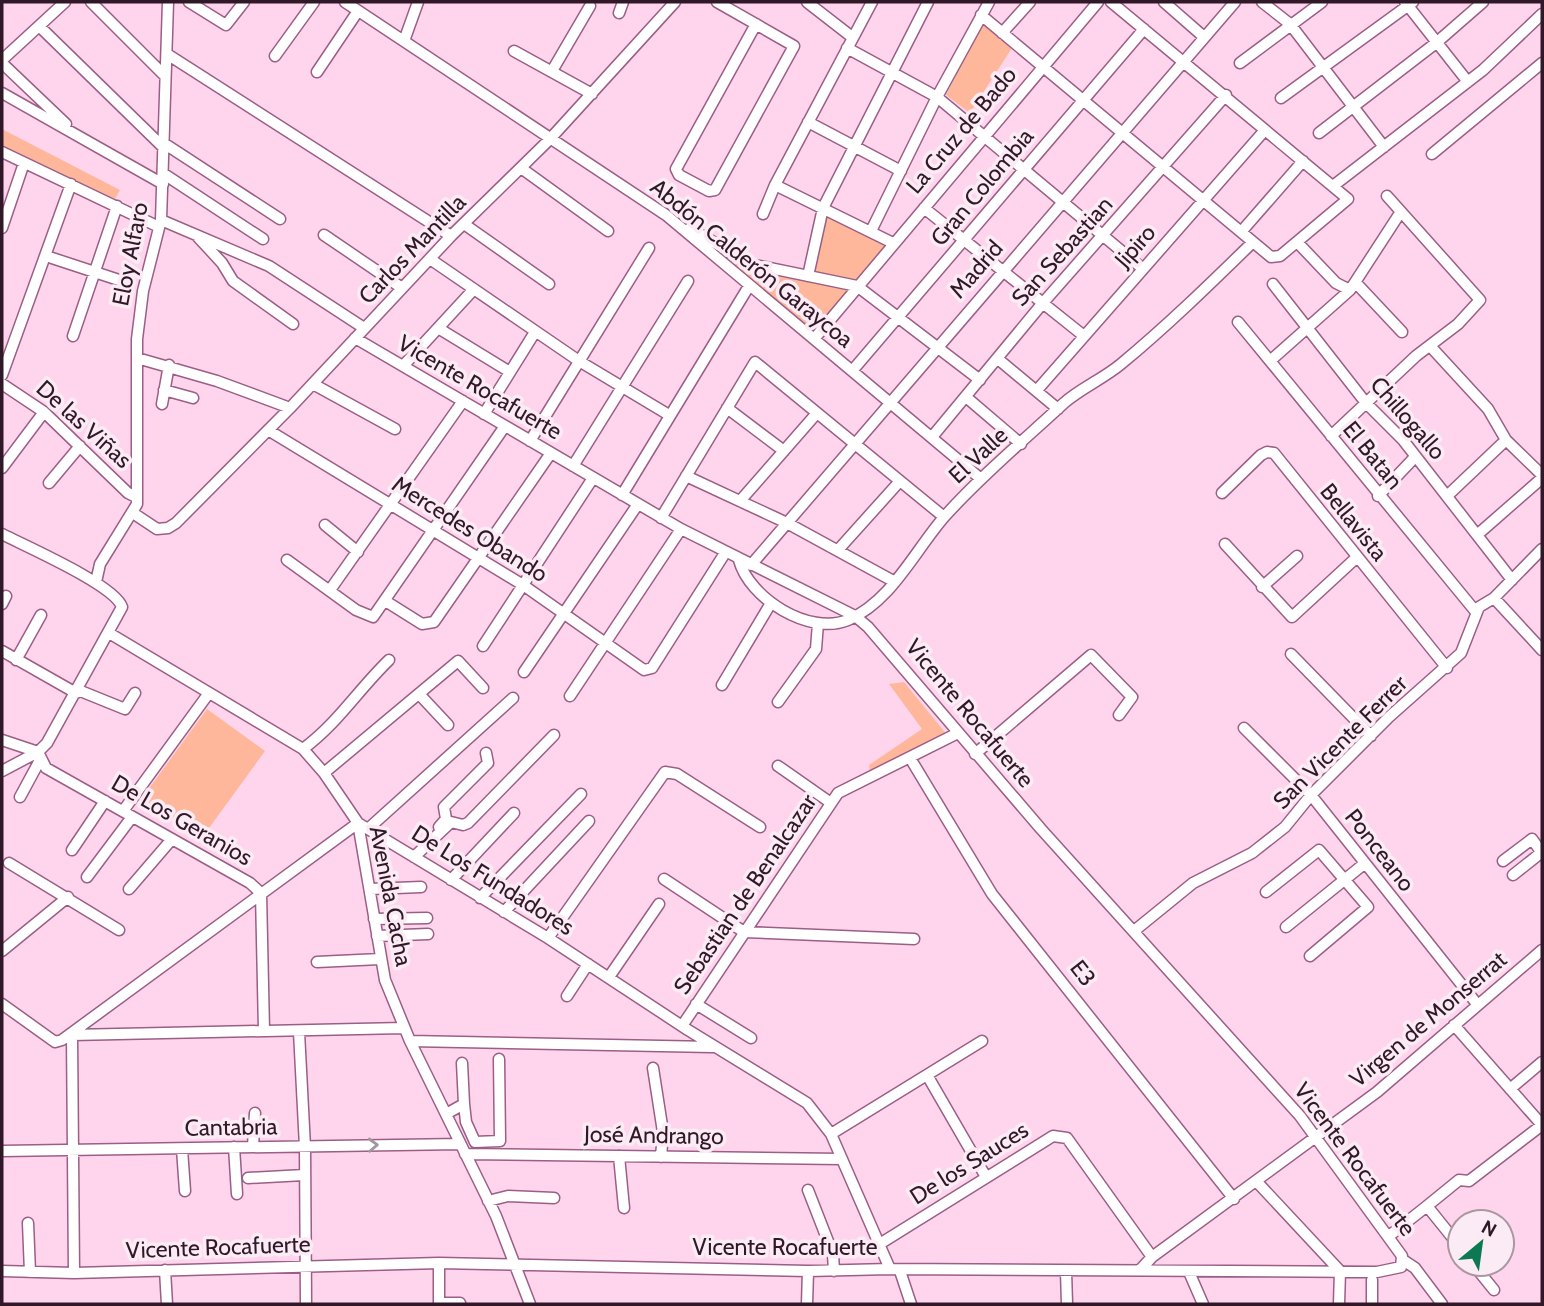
<svg xmlns="http://www.w3.org/2000/svg" width="1544" height="1306" viewBox="0 0 1544 1306" font-family="Cabin,sans-serif">
  <style>
    .green { fill: #ffb79b }
    .lines { fill: none; stroke-linecap: round; stroke-linejoin: round }
    .minor-casing { stroke: #9b5e85; stroke-width: 13 }
    .minor { stroke: #fff; stroke-width: 10 }
    .oneway { stroke: #a2979e }
    .labels { text-anchor: middle; dominant-baseline: central; stroke-width: 7; stroke-linejoin: round; paint-order: stroke }
    .street-label { font-size: 23px; fill: #311828; stroke: #faebf4 }
  </style>
  <rect width="100%" height="100%" fill="#ffd5ee"/>
  <path class="green" d="M982,22L1012,48L970,113L946,95Z
    M2,129L120,190L115,199L2,146Z
    M825,212L888,244L855,282L811,274Z
    M709,245L764,274L850,289L813,333Z
    M904,682L948,736L910,764L871,778L869,765L922,729L889,684Z
    M207,709L265,751L201,839L142,798Z"/>
  <g class="lines">
    <g class="minor-casing">
      <path id="minor" d="M91,2L165,76
        M189,2L226,25L244,2
        M345,2L666,215L981,479
        M717,2L794,46L715,190L709,191L679,175L676,169L756,24
        M807,2L852,37
        M1164,2L1204,37
        M1262,2L1290,24L1384,147
        M1405,2L1468,82
        M619,13L623,2
        M981,15L1271,257L1280,256L1348,199L1111,2
        M39,26L165,149
        M1002,33L1030,2
        M404,41L418,2
        M847,48L937,97L1143,269
        M514,51L592,94
        M167,54L451,236
        M275,56L314,2
        M2,60L65,2
        M2,63L66,124
        M1240,63L1322,2
        M552,71L590,6
        M317,72L358,11
        M2,93L163,184
        M1281,98L1413,2
        M808,122L901,171
        M1319,133L1436,43L1483,2
        M165,144L280,219
        M2,152L159,227
        M1432,154L1542,63
        M521,168L608,231
        M164,174L263,239
        M775,185L893,243
        M1333,186L1483,70L1542,14
        M924,208L1084,336
        M763,214L775,185L872,2
        M161,220L269,266L364,328
        M464,224L549,284
        M2,228L24,163
        M690,228L750,264L857,286L980,380
        M871,231L937,97L989,2
        M1241,232L1303,161
        M324,235L402,288
        M198,237L222,263L233,281L293,324
        M1297,242L1336,283L1350,290
        M46,256L125,282
        M430,259L579,361L669,415
        M808,276L823,208L928,2
        M1356,283L1402,332
        M1273,284L1366,403L1403,440L1512,580
        M1238,322L1476,612
        M438,328L510,372
        M73,336L117,206
        M814,339L1098,2
        M1431,347L1488,409L1506,440L1542,475
        M137,358L217,381L290,408
        M998,359L1058,409
        M1270,361L1350,290L1400,213
        M403,366L474,289
        M852,371L1144,29
        M2,375L71,184
        M2,384L44,412L128,493L136,497
        M313,384L395,429
        M1038,389L1265,130
        M164,390L193,398
        M966,397L1021,444
        M162,404L169,365
        M727,408L784,451
        M484,414L535,332
        M268,430L523,585L644,670L652,668L725,553
        M1331,436L1416,356L1458,324L1480,300L1387,196
        M932,437L1042,304L1226,95
        M530,441L649,248
        M573,466L688,281
        M2,468L44,412
        M686,476L787,523L895,582
        M49,483L80,446
        M1222,493L1261,455L1267,452L1274,453L1447,668
        M622,495L749,286
        M1378,496L1415,457
        M1447,496L1506,440
        M740,501L817,413
        M133,513L157,529L168,528L176,523L290,408L451,236L550,139L675,2
        M661,518L755,362L944,517
        M325,525L358,552
        M2,534C25,546 115,585 122,607L47,743L38,752L2,771
        M1477,535L1542,478
        M1225,544L1292,617L1356,558
        M838,550L900,481
        M287,560L356,610L373,617L505,426
        M739,560C749,598 809,636 848,620C892,601 915,550 945,516C981,476 1024,440 1064,403C1081,388 1103,379 1121,364C1167,326 1210,284 1253,242
        M751,565L1235,2
        M96,582L100,564L137,504V339L143,291L161,220L168,2
        M1262,587L1297,556
        M330,590L463,401
        M1494,598L1542,650
        M387,602L422,624L434,622L551,453
        M2,604L6,596
        M109,633L303,749L324,773L358,823L385,980L410,1041L496,1216L530,1304
        M483,646L593,478
        M2,651L76,693
        M1291,654L1371,736
        M16,660L41,615
        M524,672L638,504
        M722,685L771,603
        M78,690L125,709L135,693
        M419,694L448,725
        M570,696L681,529
        M778,702L816,649L818,623
        M1244,728L1311,795L1477,1004
        M2,740L38,752
        M303,749C339,722 357,691 389,660
        M38,752L46,768L250,883L261,893L264,1031
        M975,754L1091,655L1132,697L1119,715
        M913,763L992,894L1234,1199
        M778,766L831,803
        M324,773L458,661L483,688
        M20,797L40,760
        M123,811L209,693
        M439,827L446,819L444,807L488,763L486,753
        M369,828L513,698
        M72,850L105,801
        M414,857L451,822L463,825L468,823L554,735
        M1503,861L1532,839L1542,853
        M9,863L119,930
        M1513,875L1542,852
        M87,877L132,817
        M664,879L744,932L914,939
        M451,880L514,813
        M129,889L172,839
        M370,889L421,887
        M1266,892L1319,850L1368,907L1310,956
        M480,898L581,794
        M504,912L589,821
        M374,919L427,918
        M1286,927L1364,864
        M1134,931L1193,883L1252,853L1285,827L1311,795L1389,717L1461,653L1479,607L1494,598L1542,549
        M377,936L428,934
        M548,938L665,772L677,774L760,827
        M2,951L68,897
        M317,962L380,959
        M609,977L659,904
        M567,996L588,964
        M2,1004L55,1042L62,1040L358,823L548,938L688,1030L807,1103L831,1134L890,1269
        M696,1004L751,1038
        M1454,1025L1542,1125
        M682,1026L838,793L958,733
        M299,1032L305,1147L306,1304
        M72,1035L404,1028
        M72,1035L74,1273
        M410,1041L712,1047
        M462,1063L464,1104
        M653,1068L663,1132L661,1157
        M927,1075L986,1177
        M1510,1089L1542,1062
        M446,1114L464,1104L466,1122L475,1142L500,1141L499,1059
        M831,1134L982,1041
        M253,1146L255,1113
        M234,1147L237,1194
        M182,1149L185,1191
        M2,1151L460,1144
        M465,1154L842,1159
        M619,1156L624,1208
        M248,1178L304,1175
        M1257,1182L1340,1271L1339,1304
        M808,1190L833,1254L834,1271
        M488,1201L508,1196L554,1198
        M28,1223L30,1272
        M1389,1236L1427,1206
        M878,1245L1053,1136L1067,1138L1152,1257
        M1460,1247L1427,1206L1459,1180L1469,1181L1542,1125
        M1403,1260L1415,1268L1442,1304
        M439,1263V1304
        M1473,1264L1494,1290
        M165,1270L167,1304
        M1140,1270L1152,1257L1377,1092L1542,950
        M2,1271L74,1273L439,1263L808,1271L890,1269L1377,1272L1401,1267L1402,1256L1300,1116L1041,829L868,627L855,616L681,529L355,338
        M900,1271L911,1304
        M1066,1271L1067,1304
        M1189,1272L1203,1304
        M1372,1280V1304
        M439,1303H460
        M807,1304L808,1271"/>
    </g>
    <use href="#minor" class="minor"/>
  </g>
  <defs><path id="oneway-chevron" d="M-2-3.5L2.5 0L-2 3.5" fill="none" stroke-width="1.6" stroke-linecap="round" stroke-linejoin="round" transform="scale(1.75)"/></defs>
  <use class="oneway" href="#oneway-chevron" transform="translate(373 1145) rotate(-2)"/>
  <g class="labels">
    <g class="street-label">
      <text transform="translate(961 130) rotate(-50)">La Cruz de Bado</text>
      <text transform="translate(982 187) rotate(-50)">Gran Colombia</text>
      <text transform="translate(1135 246) rotate(-49)">Jipiro</text>
      <text transform="translate(412 249) rotate(-46)">Carlos Mantilla</text>
      <text transform="translate(1062 251) rotate(-48)">San Sebastian</text>
      <text transform="translate(130 254) rotate(-79)">Eloy Alfaro</text>
      <text transform="translate(752 263) rotate(39)">Abdón Calderón Garaycoa</text>
      <text transform="translate(976 269) rotate(-49)">Madrid</text>
      <text transform="translate(480 387) rotate(30)">Vicente Rocafuerte</text>
      <text transform="translate(1408 418) rotate(49)">Chillogallo</text>
      <text transform="translate(84 424) rotate(42)">De las Viñas</text>
      <text transform="translate(978 455) rotate(-43)">El Valle</text>
      <text transform="translate(1373 455) rotate(51)">El Batan</text>
      <text transform="translate(1354 522) rotate(51)">Bellavista</text>
      <text transform="translate(470 529) rotate(32)">Mercedes Obando</text>
      <text transform="translate(970 713) rotate(50)">Vicente Rocafuerte</text>
      <text transform="translate(1340 742) rotate(-45)">San Vicente Ferrer</text>
      <text transform="translate(182 820) rotate(30)">De Los Geranios</text>
      <text transform="translate(1380 850) rotate(52)">Ponceano</text>
      <text transform="translate(493 880) rotate(32)">De Los Fundadores</text>
      <text transform="translate(745 894) rotate(-56)">Sebastian de Benalcazar</text>
      <text transform="translate(391 896) rotate(79)">Avenida Cacha</text>
      <text transform="translate(1083 973) rotate(52)">E3</text>
      <text transform="translate(1428 1019) rotate(-40)">Virgen de Monserrat</text>
      <text transform="translate(231 1127) rotate(-1)">Cantabria</text>
      <text transform="translate(654 1135) rotate(1)">José Andrango</text>
      <text transform="translate(1355 1159) rotate(53)">Vicente Rocafuerte</text>
      <text transform="translate(969 1163) rotate(-32)">De los Sauces</text>
      <text transform="translate(218 1247) rotate(-2)">Vicente Rocafuerte</text>
      <text x="785" y="1247">Vicente Rocafuerte</text>
    </g>
  </g>
  <rect width="1544" height="1306" fill="none" stroke="#311828" stroke-width="7"/>
  <g transform="translate(1481 1243) rotate(29)"><circle r="33" fill="#faebf4" stroke="#aa97a2" stroke-width="2"/>
  <path d="M0-5L12 26L0 18L-12 26Z" fill="#0d7953"/>
  <text y="-10" font-size="19" font-weight="bold" text-anchor="middle" fill="#311828">N</text>
  </g>
</svg>
